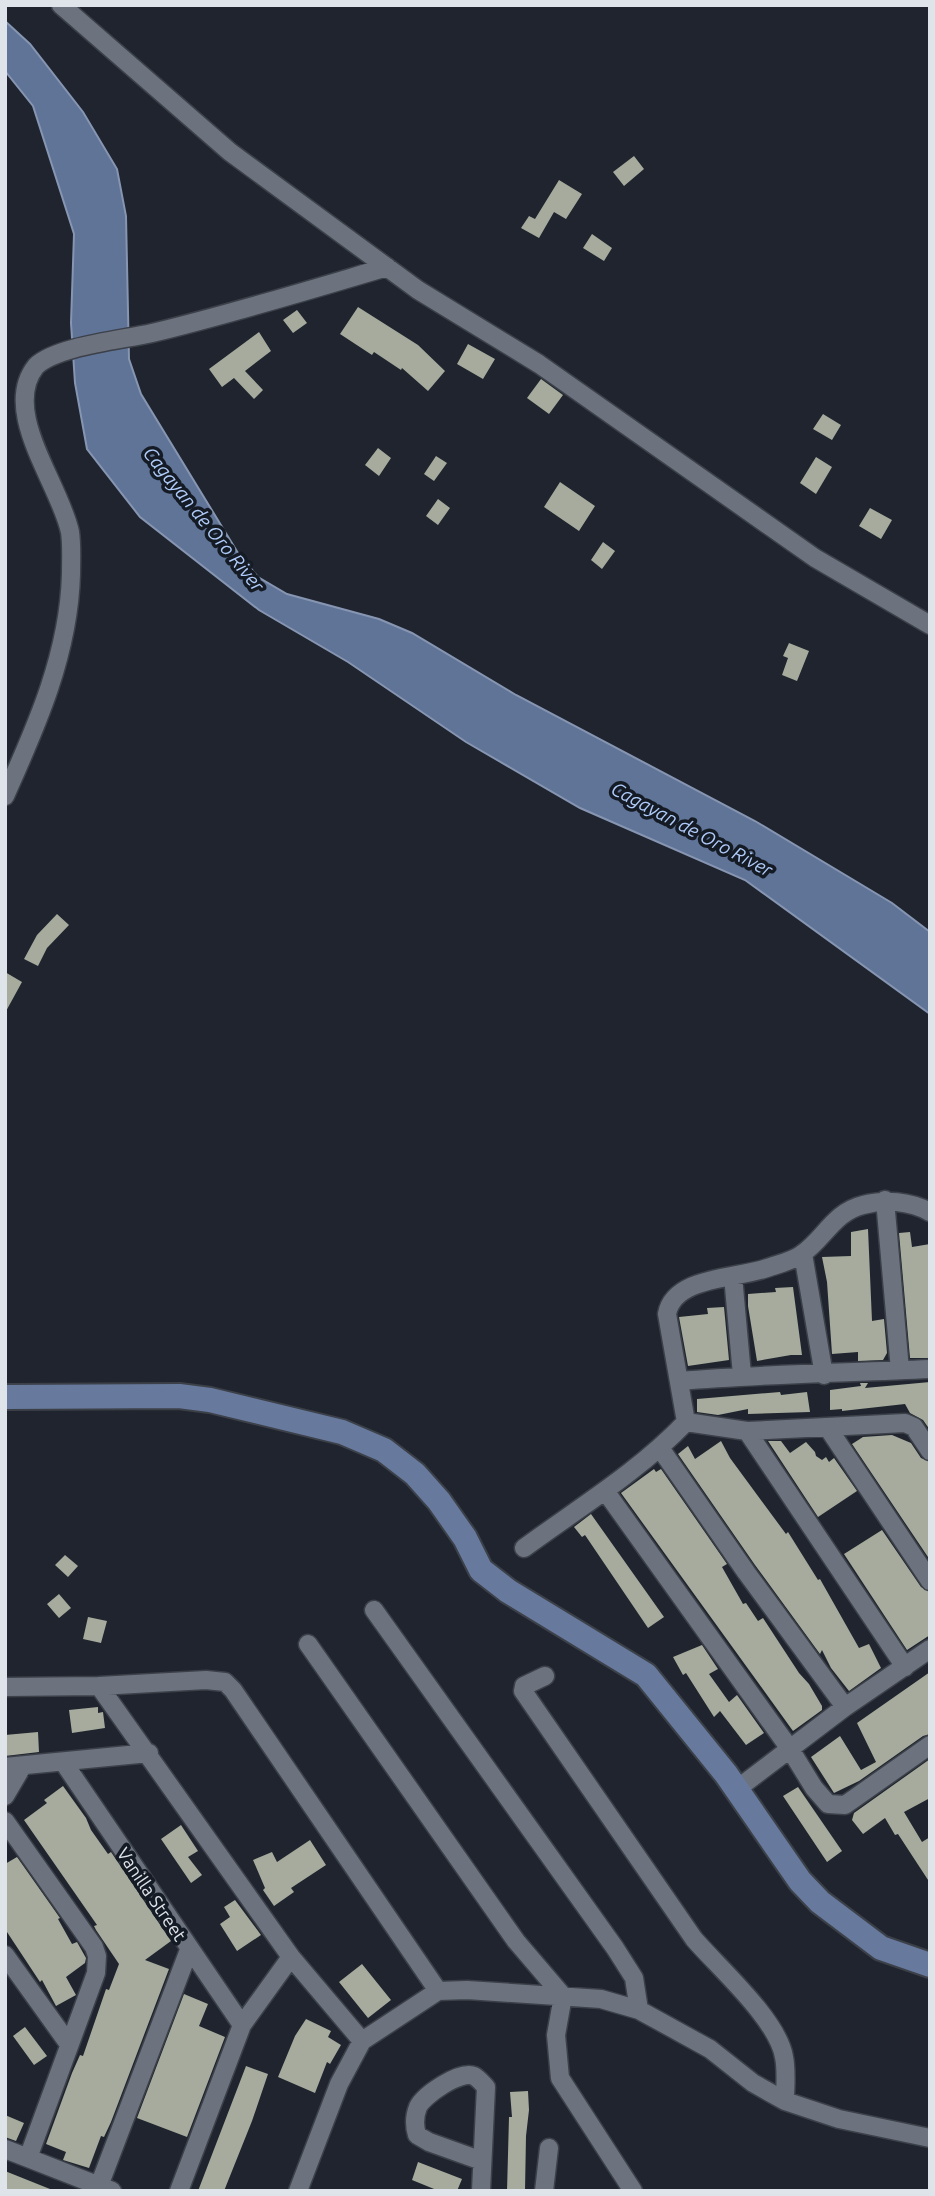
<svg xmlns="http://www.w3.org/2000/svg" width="935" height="2196" viewBox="0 0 935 2196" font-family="Ubuntu,sans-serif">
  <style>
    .water { fill: #607498; stroke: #8695b1; stroke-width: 2 }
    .building { fill: #a6ab9d }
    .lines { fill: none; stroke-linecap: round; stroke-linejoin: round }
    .street-casing { stroke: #3c4049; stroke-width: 21 }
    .secondary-casing { stroke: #3c4049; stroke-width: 28 }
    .street { stroke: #6c737f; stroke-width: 18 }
    .secondary { stroke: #677a9d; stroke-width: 24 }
    .labels { text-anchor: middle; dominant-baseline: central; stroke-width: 7; stroke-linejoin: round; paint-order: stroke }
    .street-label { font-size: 18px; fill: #dfe3ea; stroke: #151b24 }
    .water-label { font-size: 19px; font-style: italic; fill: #afcbfa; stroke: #151b24 }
  </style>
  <rect width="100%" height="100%" fill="#1f242e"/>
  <path class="water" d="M5,21L30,44L83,112L117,169L126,216L129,359L141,394L238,553L258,577L287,594L379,619L412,633L516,695L755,821L892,903L930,932V1014L745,880L580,808L466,742L348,662L259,610L140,517L87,449L75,383L71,323L74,234L33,106L5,71Z"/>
  <path class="building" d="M634,156L644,169L624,186L613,172Z
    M559,180L582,194L566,219L554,212L539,238L521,228L529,216L535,219Z
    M592,234L612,248L604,261L583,248Z
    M358,307L418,345L445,371L428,391L402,368L401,370L374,352L372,355L340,334Z
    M297,310L307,323L293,333L283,320Z
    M259,332L271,351L245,371L263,390L254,399L234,378L222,387L209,369Z
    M468,344L495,359L483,379L457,364Z
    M541,379L563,395L549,414L527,398Z
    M823,414L841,425L832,440L813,429Z
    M378,448L391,458L379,476L365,465Z
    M436,456L447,463L434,481L424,474Z
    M816,457L832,467L816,494L800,483Z
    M560,482L595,506L579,531L544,507Z
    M438,499L450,508L438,525L426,516Z
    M870,508L892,520L881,539L859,526Z
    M603,542L615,551L602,569L591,560Z
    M789,643L809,651L797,681L782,675L788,658L783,656Z
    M57,914L69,925L47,948L38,966L24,959L37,935Z
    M5,972L22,982L5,1013Z
    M868,1229L872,1321L884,1319L887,1353L883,1360L858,1361V1352L832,1354L827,1282L822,1257L851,1256V1232Z
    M910,1232L912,1247L930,1244V1358H910L899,1233Z
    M793,1287L802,1355H791L757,1361L748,1306V1294L776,1292L775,1288Z
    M724,1307L729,1360L688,1366L679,1317L708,1314L707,1308Z
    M930,1382V1430L923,1420L910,1413L905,1404L842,1411V1409L830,1410V1390L861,1386L860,1383H868L865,1388Z
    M780,1392L781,1395L807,1392L810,1412L748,1414V1409L718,1415L697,1412V1399Z
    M892,1435L911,1443L921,1458L930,1462V1560L852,1444L863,1437Z
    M721,1441L730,1458L786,1534L788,1532L818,1580L820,1579L859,1648L869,1644L881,1668L849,1691L831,1668L822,1650L820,1654L755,1565L678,1454L688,1446L695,1459Z
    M768,1441H781L790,1453L806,1442L815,1452L816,1456L822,1460L826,1457L829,1462L834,1458L857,1491L818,1517Z
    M654,1469L656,1472L661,1469L727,1564L722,1567L743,1604L746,1603L758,1621L763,1618L799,1673L809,1684L822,1706V1710L793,1731L621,1493Z
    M591,1514L664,1617L648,1628L585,1535L582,1537L574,1527Z
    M882,1530L921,1587L930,1592V1635L907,1650L844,1554Z
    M65,1555L78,1566L68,1577L55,1565Z
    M59,1594L71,1608L59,1618L47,1604Z
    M88,1617L107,1621L101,1643L83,1639Z
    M702,1645L718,1669L709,1674L729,1702L737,1695L764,1733L746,1745L720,1711L714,1717L686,1673L683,1675L673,1657Z
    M930,1672V1734L923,1736L859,1781L834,1793L811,1757L840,1736L861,1770L876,1762L857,1723Z
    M98,1707V1713L103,1712L105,1728L72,1733L69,1710Z
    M38,1732L39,1752L5,1756V1735Z
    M930,1759V1798L904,1812L922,1842L930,1837V1883L898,1834L895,1835L885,1818L863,1834L852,1820L854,1813Z
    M63,1786L86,1818L91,1830L108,1854L111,1852L171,1941L145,1960L169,1969L111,2122L104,2137L101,2136L89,2168L63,2160L66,2152L46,2144L72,2073L80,2055L83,2056L106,1989L109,1990L119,1964L96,1930L94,1926L97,1925L24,1820L47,1803L44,1800Z
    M798,1787L842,1851L827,1862L783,1796Z
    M181,1825L198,1851L188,1857L202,1875L191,1883L161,1839Z
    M310,1840L326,1865L291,1888L294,1892L274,1906L263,1890L265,1888L253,1860L272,1852L277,1862Z
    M17,1857L60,1918L58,1919L72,1944L77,1942L86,1958L85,1963L66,1977L76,1995L56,2006L42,1980L40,1982L5,1929V1864Z
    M235,1900L261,1935L237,1951L220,1924L230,1917L224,1907Z
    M362,1964L391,2000L368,2018L339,1982Z
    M184,1994L208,2004L199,2026L225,2037L187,2137L137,2118Z
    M306,2019L331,2031L328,2037L341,2045L330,2064L327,2062L315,2093L278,2077L295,2036Z
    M25,2027L47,2056L34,2065L13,2036Z
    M246,2066L268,2074L252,2121L224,2191H198Z
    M528,2091L529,2110L526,2136L525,2191H507L509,2117H512L510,2092Z
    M5,2115L24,2123L16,2141L5,2137Z
    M418,2162L462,2179L457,2191H439L412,2180Z
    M5,2171L50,2189V2191H5Z"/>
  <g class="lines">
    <g class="street-casing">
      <path id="street" d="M61,5L230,152L418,290L539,364L815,558L930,625
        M5,796C37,725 69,653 71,574C71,560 72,545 70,532C60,484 0,411 36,366C57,346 122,340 152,333C231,314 309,290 387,267
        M885,1200L900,1370
        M803,1254L824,1375
        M733,1276L742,1375
        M680,1381C763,1374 846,1373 930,1369
        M686,1422L667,1314C674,1276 737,1279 767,1268C778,1264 793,1261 802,1254C824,1239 834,1212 863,1205C884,1199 910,1201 930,1212
        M686,1422L747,1431L905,1423L914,1427L930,1451
        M828,1428L930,1581
        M747,1431L905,1667
        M660,1448L746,1572L845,1707
        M606,1492L790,1749L814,1788L828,1804L845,1805L930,1745
        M524,1548C580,1507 638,1472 686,1422
        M374,1610L615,1948L634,1978L639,2010
        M308,1644L516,1941L563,1996L556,2035L560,2078L633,2191
        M545,1676L524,1686L523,1691L694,1939C719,1968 778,2020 784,2057C787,2072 785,2087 785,2101
        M5,1687L99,1686
        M64,1763L242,2025
        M5,1767L149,1753
        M737,1789L845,1707L930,1649
        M5,1796L22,1767
        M5,1821L94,1947L97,1956L96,1973L28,2158
        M5,1955L68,2043
        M362,2041L291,1957L99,1686L206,1680L225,1682L233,1690L438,1991
        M5,2149L112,2191
        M99,2186L189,1950
        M179,2191L242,2025L291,1957
        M298,2191L339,2084L362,2041L438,1991L467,1990L601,1999L639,2010L710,2049L753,2083L785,2101L839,2119L930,2138
        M481,2191L486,2087C483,2084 478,2078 474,2076C460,2070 424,2095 418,2107C414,2117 414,2125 417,2135L429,2142L482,2161
        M544,2191L549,2148"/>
    </g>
    <g class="secondary-casing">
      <path id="secondary" d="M5,1397L179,1396L210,1400L342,1432L384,1450L415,1474L439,1501L465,1538L481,1570L508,1591L646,1675L726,1774L800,1881L820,1902L881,1948L930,1965"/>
    </g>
    <use href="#street" class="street"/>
    <use href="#secondary" class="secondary"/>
  </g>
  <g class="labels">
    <g class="street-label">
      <text transform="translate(152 1894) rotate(56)">Vanilla Street</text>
    </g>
    <g class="water-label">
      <text transform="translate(204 519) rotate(51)">Cagayan de Oro River</text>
      <text transform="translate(692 829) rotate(28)">Cagayan de Oro River</text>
    </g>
  </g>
  <rect width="935" height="2196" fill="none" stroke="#dfe3ea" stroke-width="14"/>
</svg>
